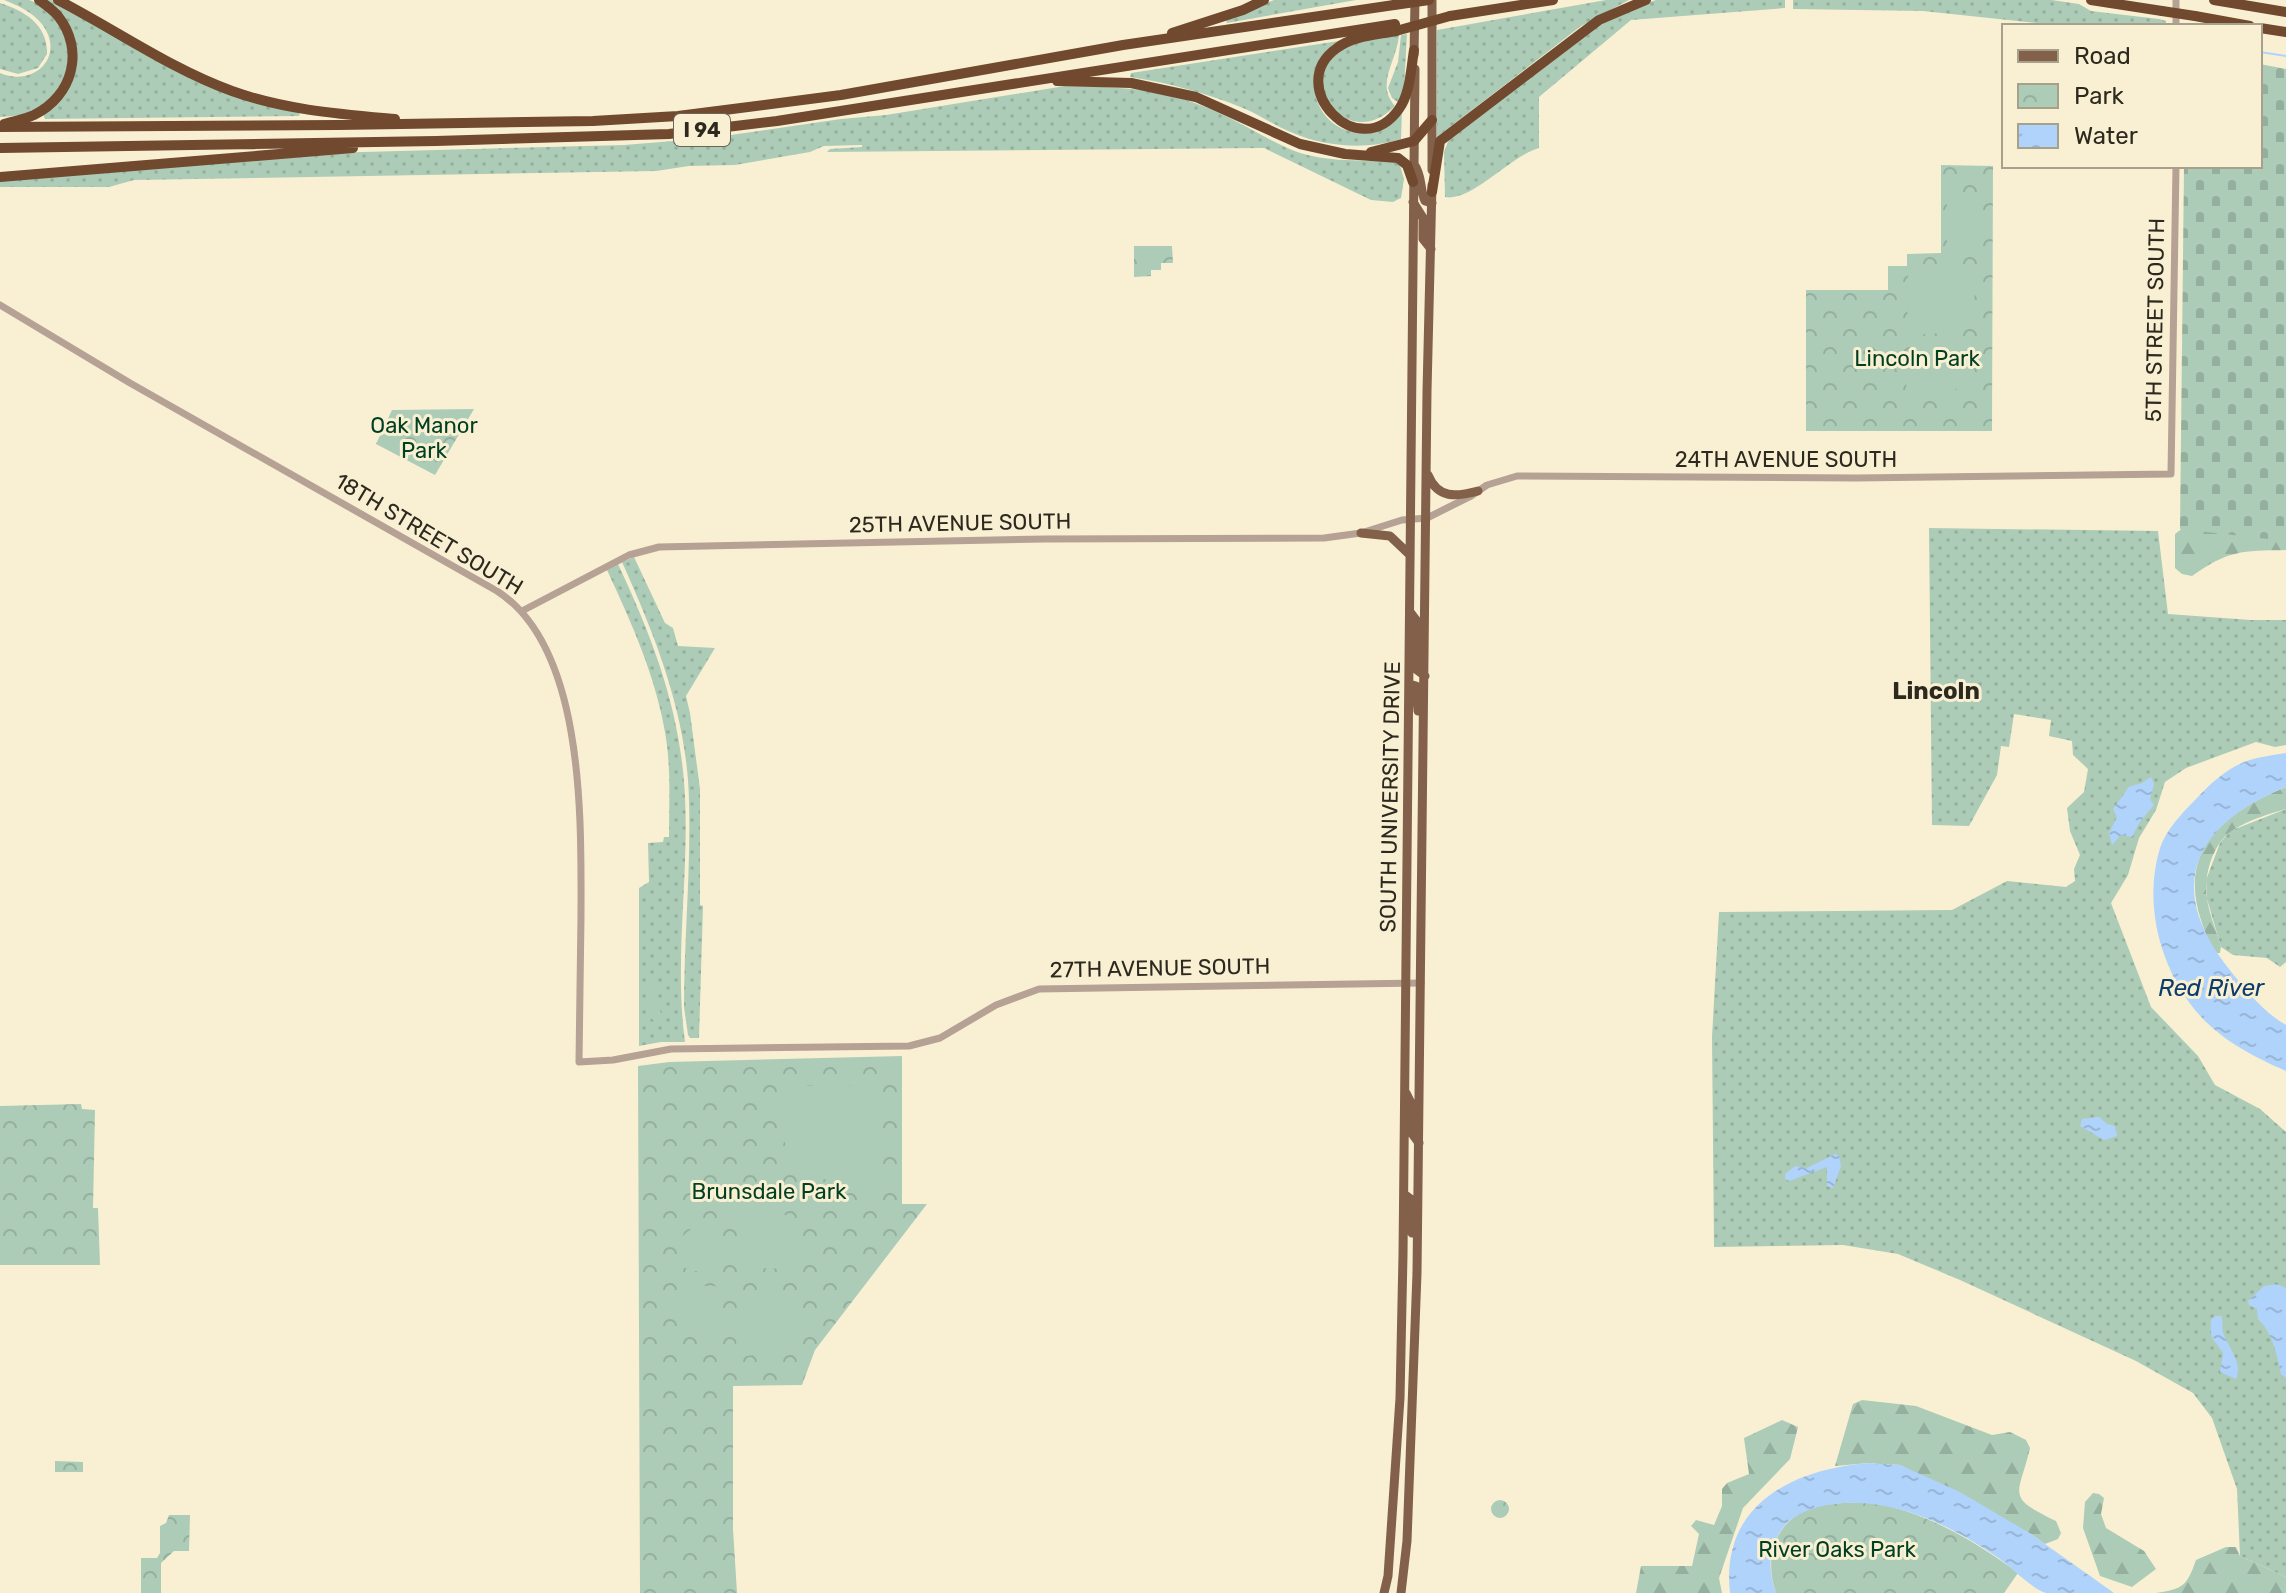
<svg xmlns="http://www.w3.org/2000/svg" width="2286" height="1593" viewBox="0 0 2286 1593" font-family="Rubik,sans-serif">
  <style>
    .grass { fill: url(#grass-dots) }
    .forest { fill: url(#forest-firs) }
    .cemetery { fill: url(#cemetery-stones) }
    .park { fill: url(#park-crowns) }
    .garden { fill: #acccb7 }
    .water { fill: url(#water-ripples) }
    .lines { fill: none; stroke-linecap: round; stroke-linejoin: round }
    .stream { stroke: #b0d3fb; stroke-width: 2 }
    .minor { stroke: #b6a195; stroke-width: 7 }
    .major { stroke: #83604a; stroke-width: 9 }
    .highway { stroke: #70492e; stroke-width: 10 }
    .highway-bridge { stroke: #70492e; stroke-width: 10 }
    .labels { text-anchor: middle; dominant-baseline: central; stroke-width: 6; stroke-linejoin: round; paint-order: stroke }
    .shield { fill: #f9f0d3; stroke: #6a6555; stroke-width: 2 }
    .shield-label { font-size: 20px; font-weight: bold; fill: #2d291f }
    .street-label { font-size: 22px; fill: #2d291f; stroke: #f9f0d3 }
    .park-label { font-size: 22px; fill: #013f23; stroke: #f9f0d3 }
    .neighbourhood-label { font-size: 24px; font-weight: bold; fill: #2d291f; stroke: #f9f0d3 }
    .water-label { font-size: 24px; font-style: italic; fill: #0b3c6c; stroke: #f9f0d3 }
  </style>
  <defs>
    <pattern id="grass-dots" width="8" height="8" patternUnits="userSpaceOnUse" patternTransform="scale(2)"><rect width="8" height="8" fill="#acccb7"/><path d="M2 2h.1M6 6h.1" fill="none" stroke="#94af9d" stroke-width="1.8" stroke-linecap="round"/></pattern>
    <pattern id="forest-firs" width="22" height="20" patternUnits="userSpaceOnUse" patternTransform="scale(2)"><rect width="22" height="20" fill="#acccb7"/><path d="M5 1l3.5 6h-7zM16 11l3.5 6h-7z" fill="#94af9d"/></pattern>
    <pattern id="cemetery-stones" width="16" height="16" patternUnits="userSpaceOnUse" patternTransform="scale(2)"><rect width="16" height="16" fill="#acccb7"/><path d="M2 7V4a2 2 0 0 1 4 0v3zM10 15v-3a2 2 0 0 1 4 0v3z" fill="#94af9d"/></pattern>
    <pattern id="park-crowns" width="20" height="18" patternUnits="userSpaceOnUse" patternTransform="scale(2)"><rect width="20" height="18" fill="#acccb7"/><path d="M2 6a3 3 0 1 1 6 0M12 15a3 3 0 1 1 6 0" fill="none" stroke="#94af9d"/></pattern>
    <pattern id="water-ripples" width="26" height="14" patternUnits="userSpaceOnUse" patternTransform="scale(2)"><rect width="26" height="14" fill="#b0d3fb"/><path d="M2 4q2-2 4 0t4 0M15 11q2-2 4 0t4 0" fill="none" stroke="#98b5d7"/></pattern>
  </defs>
  <rect width="100%" height="100%" fill="#f9f0d3"/>
  <path class="grass" d="M4,0C12,0 22,0 29,0C37,2 44,9 50,14C77,39 73,85 42,106C29,115 15,116 0,117V73C35,88 67,55 41,23C32,12 17,5 4,0Z
    M47,0H52L162,60L300,112L299,116L45,119L43,114L76,60Z
    M1274,0H1356L1227,23L1226,20Z
    M1606,0H1629L1581,26L1437,137V30Z
    M1656,0H1785V8L1631,20L1539,97V148C1510,156 1472,202 1445,197L1444,152L1449,139L1602,22L1632,8Z
    M1793,0H2052L2079,4L2091,11L2159,19L2166,21V26H2066L1923,11L1793,9Z
    M0,3C25,11 48,25 47,54L38,68L18,74L0,69Z
    M1407,34L1404,88L1399,103L1392,98L1388,88L1398,62L1401,35Z
    M1399,35C1397,61 1375,84 1395,106C1350,152 1300,88 1334,56C1349,42 1380,37 1399,35Z
    M1339,41C1288,72 1322,149 1378,129C1388,125 1397,121 1402,111L1401,139C1367,150 1326,147 1293,133C1275,126 1260,115 1243,108C1206,93 1170,83 1130,77L1131,73Z
    M1065,86C1106,87 1147,87 1186,100C1222,111 1252,131 1285,147C1319,163 1358,160 1394,161L1399,162L1404,179L1401,198L1393,202L1371,200L1264,148L827,152L830,149L862,147V145L824,146L810,152L735,165L689,166L656,171L134,180L109,187H0V180L326,153L624,145L710,138L841,119L886,115Z
    M1929,528L2158,531L2168,614L2251,620H2286V745L2275,747L2256,742L2186,768L2165,782L2156,810L2139,838L2128,875L2111,903L2151,1007L2198,1056L2215,1085L2260,1109L2286,1132V1577L2240,1556L2237,1489L2212,1418L2193,1393L2136,1361L1960,1280L1898,1254L1843,1245L1714,1247L1712,1037L1719,912L1952,910L2007,881L2066,887L2075,881L2074,869L2080,855L2070,831L2067,808L2084,792L2088,769L2073,755L2072,741L2049,736L2051,720L2014,714L2009,747L2001,746L1997,775L1969,826L1932,825Z
    M634,557L665,623L673,628L678,646L715,648L686,696L690,713L700,789V905L703,906L699,1038H690L688,1035L684,1007C684,938 691,869 689,800C687,715 656,638 622,562Z
    M618,564C654,641 681,712 685,797C689,879 674,960 685,1042H661L639,1046V888L649,882L648,843L663,842L664,837H669C669,804 671,770 666,738C657,679 632,624 607,570Z
    M2286,809V962L2280,967L2267,958L2233,955L2221,947L2207,899L2206,880L2220,843L2230,831Z"/>
  <path class="forest" d="M2184,527H2286V550C2241,551 2229,550 2192,576L2182,574L2175,568V534Z
    M2286,787V809C2268,814 2249,820 2233,830C2213,842 2203,877 2207,898C2209,915 2217,931 2221,947L2220,953H2216C2208,943 2205,932 2201,920C2177,849 2227,811 2286,787Z
    M1862,1400L1916,1406L1992,1435L2010,1432L2026,1440L2030,1448C2019,1496 2004,1496 2056,1521L2061,1533L2058,1539L2045,1544L2031,1534L1900,1465L1869,1463L1835,1466L1853,1404Z
    M1782,1420L1798,1427L1790,1459L1743,1508L1719,1578L1722,1593H1636L1641,1566H1692L1699,1534L1691,1526L1696,1520L1714,1525L1722,1506V1489L1727,1483L1749,1474L1744,1438Z
    M2093,1493L2099,1494L2104,1498L2101,1514L2106,1528L2144,1551L2156,1569L2132,1587L2100,1576L2083,1528L2085,1502Z
    M2226,1547H2236L2240,1556L2286,1577V1593H2156C2183,1589 2187,1586 2196,1560Z"/>
  <path class="cemetery" d="M2260,64L2286,69V541L2180,529L2184,166H2260Z"/>
  <path class="park" d="M1941,165L1993,166L1992,431H1806V290H1888V266H1907V254L1941,253Z
    M1134,246H1172L1173,263H1161V270H1151V276L1134,277Z
    M474,409L435,475L376,444L392,410Z
    M902,1056V1204H927L815,1350L802,1385L733,1386V1529L737,1593H640L638,1066L669,1062Z
    M81,1104L82,1109L95,1110L93,1208H98L100,1265H0V1106Z
    M55,1461L83,1462V1472H55Z
    M1491 1509a9 9 0 1 1 18 0a9 9 0 1 1-18 0Z
    M1866,1502C1921,1509 1974,1540 2018,1573L2004,1593H1776C1765,1562 1772,1527 1804,1511C1823,1502 1846,1503 1866,1502Z
    M169,1515H190L189,1551H174L161,1563V1593H141V1558H157L160,1553V1526L166,1523Z"/>
  <path class="garden" d="M1947,198H1980L1981,252H1947Z
    M1969,272C1981,296 1974,324 1945,332C1933,335 1919,334 1907,334L1908,275L1911,273Z
    M1952,333L1974,340L1970,386L1966,389L1906,391C1907,354 1913,338 1952,333Z
    M657,976L654,997L662,1015L654,1021L648,1015L646,994L648,980Z
    M866,1085L877,1096L879,1182C814,1196 767,1152 779,1086Z
    M738,1201C790,1209 799,1215 804,1269L741,1268L738,1265Z
    M703,1225L717,1228L722,1245V1265L715,1271H695L679,1266C673,1246 682,1229 703,1225Z
    M695,1286H715L722,1293L721,1312L717,1329C690,1336 670,1317 678,1290Z
    M740,1291H804C797,1344 789,1352 736,1357L737,1295Z"/>
  <path class="water" d="M2286,753V787C2195,824 2163,886 2229,969C2245,989 2263,1012 2286,1025V1071C2252,1056 2219,1039 2195,1010C2160,967 2143,903 2160,848C2166,830 2182,813 2196,799C2210,784 2225,770 2244,762C2257,757 2273,755 2286,753Z
    M2151,777L2154,784L2150,799L2154,805L2139,823L2132,837L2121,835L2112,845L2109,833L2117,817L2113,809C2118,801 2124,796 2128,787L2142,783Z
    M2099,1117L2107,1124L2115,1126L2117,1136L2104,1140L2080,1126L2082,1119Z
    M1835,1154L1839,1156L1841,1166L1833,1188L1827,1186V1167L1789,1181L1785,1179V1174L1795,1166L1807,1168Z
    M2277,1284L2286,1288V1378L2281,1374C2277,1355 2273,1333 2258,1319L2257,1309L2249,1305L2248,1301L2264,1286Z
    M2215,1316H2221C2224,1323 2221,1328 2224,1335C2230,1350 2243,1364 2236,1379L2220,1372L2223,1353C2213,1337 2210,1342 2211,1320Z
    M1869,1463L1900,1465L1960,1492L2031,1534L2114,1593C2093,1593 2067,1593 2046,1593C2033,1590 2009,1565 1997,1557C1946,1522 1880,1491 1818,1507C1805,1511 1790,1517 1782,1529C1768,1549 1768,1571 1776,1593H1730C1720,1505 1792,1469 1869,1463Z"/>
  <g class="lines">
    <path class="stream" d="M2260,52L2286,56"/>
    <path class="minor" d="M2176,26V0
      M0,305L130,383L497,591C586,648 581,822 581,916C580,964 580,1013 579,1062L613,1060L671,1049L909,1046L940,1038L996,1005L1039,989L1421,983
      M522,611L629,555L659,547L1045,539L1324,538L1361,533L1402,520L1427,518L1471,496L1487,485L1517,476L1856,478L2171,474L2176,166"/>
    <path class="major" d="M1432,0V170
      M1414,55L1415,0
      M1414,164C1423,177 1419,187 1425,201L1432,203
      M1413,202L1423,218V239L1431,249
      M1428,475C1438,499 1456,497 1478,491
      M1361,533L1390,536L1410,555
      M1410,612L1416,620V663L1417,670L1425,676
      M1409,684L1416,686L1418,711
      M1406,1093L1412,1105L1411,1132L1419,1143
      M1404,1194L1412,1200V1233
      M1384,1593L1388,1576L1400,1398L1403,1255L1415,69
      M1401,1593L1407,1541L1417,1273L1427,391L1432,185"/>
    <path class="highway" d="M58,0C116,30 171,69 232,91C285,110 339,114 395,119
      M2091,0L2162,11
      M2214,0L2286,12
      M1450,16L1553,0
      M2195,16L2250,26
      M2260,28L2286,32
      M1396,31C1376,35 1353,36 1337,48C1283,86 1359,166 1399,109C1410,94 1411,69 1414,50
      M1172,33L1243,10L1264,0
      M1057,81L1131,83L1196,97L1300,144L1345,154L1398,158L1407,165L1413,182
      M4,124C14,121 25,119 34,115C73,96 85,50 58,16C53,10 46,5 39,0
      M0,127L338,125L593,121L678,116L841,95L1123,45L1394,5
      M0,148L436,141L669,134L777,121L1395,24
      M1371,152L1414,141L1432,120
      M0,177L353,148
      M1432,192L1440,141L1599,20L1646,0"/>
    <path class="highway-bridge" d="M1394,5L1429,0
      M2162,11L2195,16
      M1396,31L1450,16"/>
  </g>
  <g class="labels">
    <rect class="shield" x="674" y="114" width="56" height="32" rx="6"/>
    <g class="shield-label">
      <text x="702" y="130">I 94</text>
    </g>
    <g class="street-label">
      <text transform="translate(2155 320) rotate(-89)">5TH STREET SOUTH</text>
      <text x="1786" y="459">24TH AVENUE SOUTH</text>
      <text transform="translate(960 523) rotate(-1)">25TH AVENUE SOUTH</text>
      <text transform="translate(429 534) rotate(31)">18TH STREET SOUTH</text>
      <text transform="translate(1390 797) rotate(-89)">SOUTH UNIVERSITY DRIVE</text>
      <text transform="translate(1160 968) rotate(-1)">27TH AVENUE SOUTH</text>
    </g>
    <g class="park-label">
      <text x="1917" y="358">Lincoln Park</text>
      <text x="424" y="425">Oak Manor<tspan x="424" dy="25">Park</tspan></text>
      <text x="769" y="1191">Brunsdale Park</text>
      <text x="1837" y="1549">River Oaks Park</text>
    </g>
    <g class="neighbourhood-label">
      <text x="1936" y="691">Lincoln</text>
    </g>
    <g class="water-label">
      <text x="2211" y="988">Red River</text>
    </g>
  </g>
  <rect x="2002" y="24" width="260" height="144" fill="#f9f0d3" stroke="#a7a08b" stroke-width="2"/>
  <rect x="2018" y="50" width="40" height="12" fill="#83604a" stroke="#a7a08b" stroke-width="2"/>
  <text x="2074" y="64" font-size="24" fill="#2d291f">Road</text>
  <rect x="2018" y="84" width="40" height="24" fill="url(#park-crowns)" stroke="#a7a08b" stroke-width="2"/>
  <text x="2074" y="104" font-size="24" fill="#2d291f">Park</text>
  <rect x="2018" y="124" width="40" height="24" fill="url(#water-ripples)" stroke="#a7a08b" stroke-width="2"/>
  <text x="2074" y="144" font-size="24" fill="#2d291f">Water</text>
</svg>
